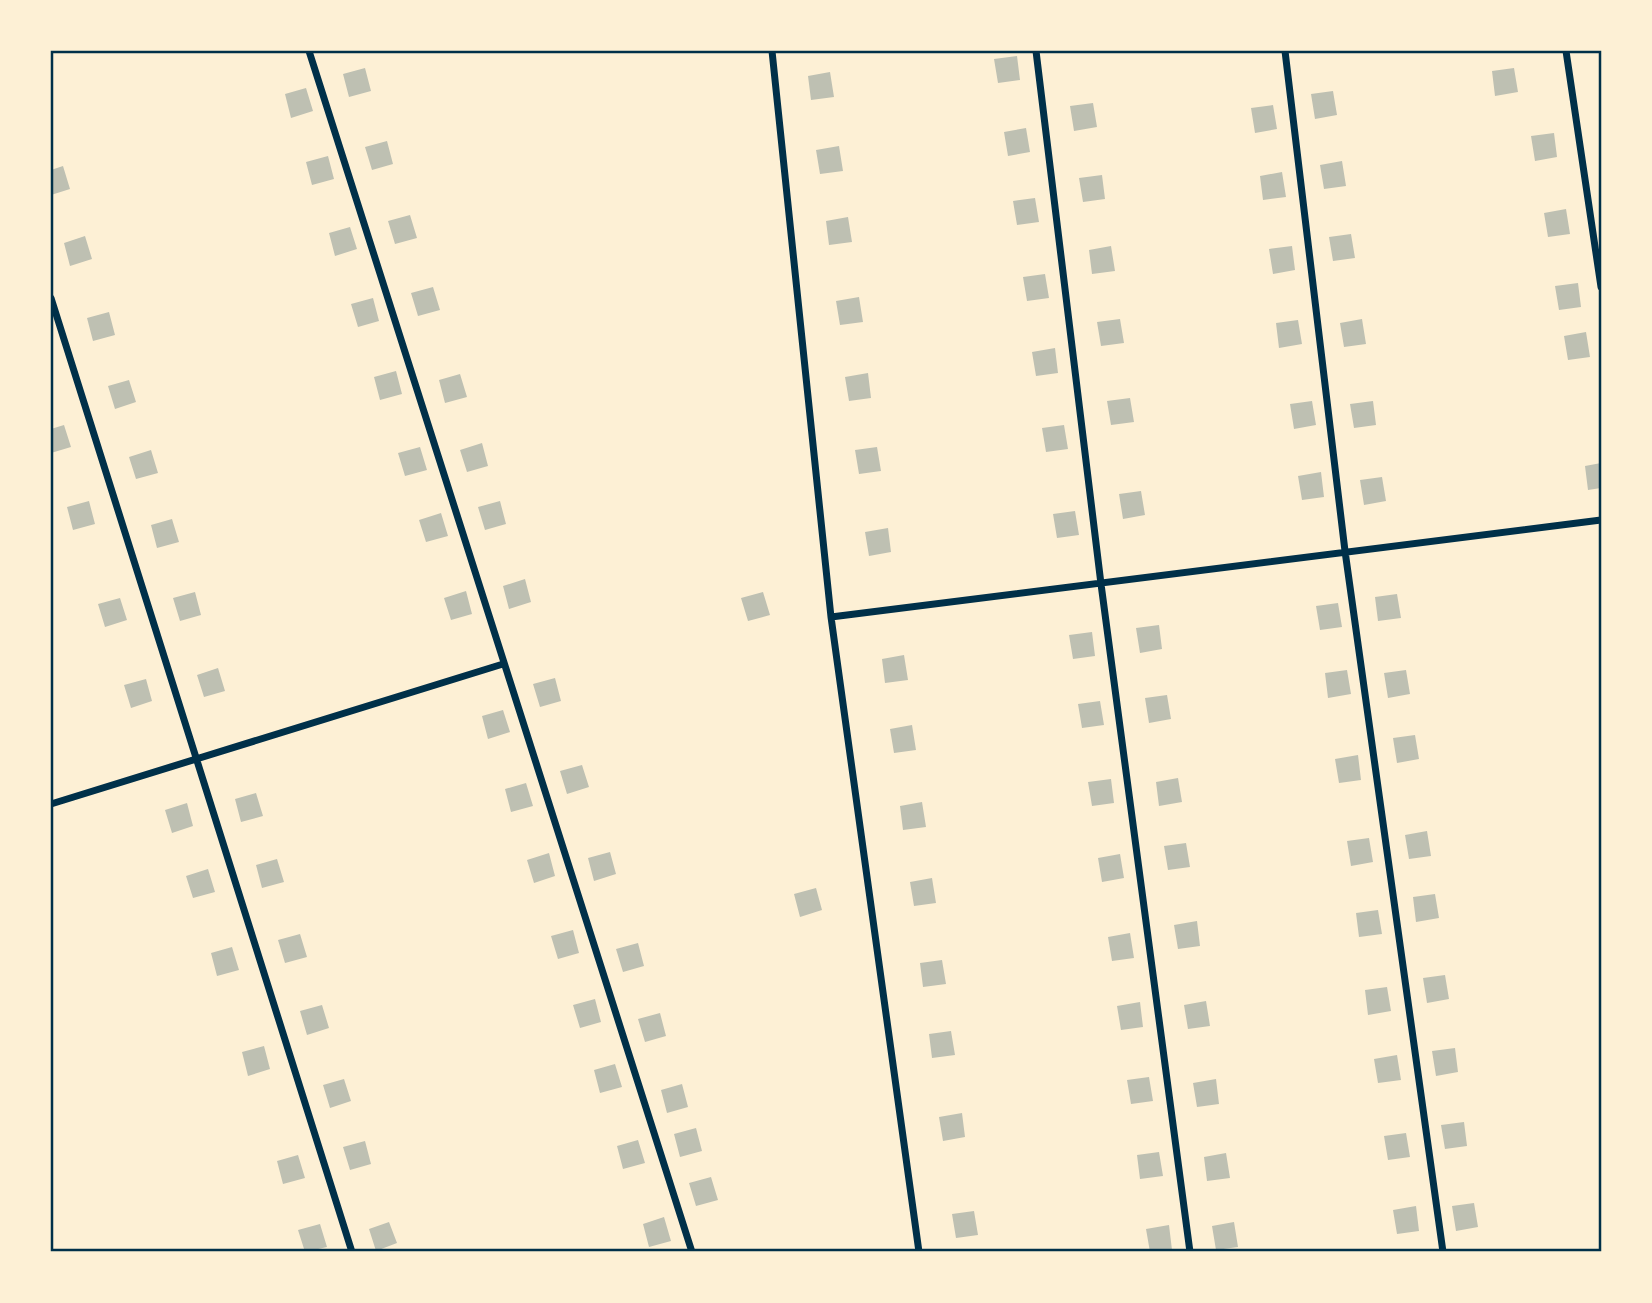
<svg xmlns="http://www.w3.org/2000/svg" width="1652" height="1303" viewBox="0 0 1652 1303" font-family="'PT Sans',sans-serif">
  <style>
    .building { fill: #bec0b2 }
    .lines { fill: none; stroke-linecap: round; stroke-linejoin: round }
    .minor { stroke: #003049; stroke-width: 7 }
    .neatline { fill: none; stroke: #003049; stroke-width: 2.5 }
  </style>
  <rect width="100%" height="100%" fill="#fdf0d5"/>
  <path class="building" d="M1017,56L1020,80L998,83L994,59Z
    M365,68L371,91L349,97L343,74Z
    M1514,68L1518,92L1495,96L1492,71Z
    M830,72L834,97L811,100L808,76Z
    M306,88L313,111L291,118L285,94Z
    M1333,91L1337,115L1315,119L1311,94Z
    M1093,103L1097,127L1074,131L1070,106Z
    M1273,105L1277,129L1255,133L1251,108Z
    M1026,128L1030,152L1008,156L1004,132Z
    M1554,133L1557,157L1535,161L1531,136Z
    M387,141L393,164L372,170L365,147Z
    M839,146L843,171L820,174L816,150Z
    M328,156L334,179L312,185L306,162Z
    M1342,161L1346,186L1324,189L1320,165Z
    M63,166L70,189L51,195V170Z
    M1282,172L1286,197L1263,200L1260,176Z
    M1102,175L1105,199L1083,202L1079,178Z
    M1035,198L1039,222L1017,225L1013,201Z
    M1566,209L1570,234L1548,237L1544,213Z
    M410,215L417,238L395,244L388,221Z
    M848,217L852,242L829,245L826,221Z
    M350,227L357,249L335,256L329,233Z
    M1351,234L1355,258L1333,261L1329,237Z
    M85,236L92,259L70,266L64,243Z
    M1111,246L1115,271L1092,274L1089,250Z
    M1292,246L1295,270L1273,274L1269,249Z
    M1045,274L1049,298L1027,301L1023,277Z
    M1578,283L1581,307L1559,310L1555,286Z
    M433,287L440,310L418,316L411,293Z
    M859,297L863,322L840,325L836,301Z
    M373,298L379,321L358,327L351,304Z
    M109,312L115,335L93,341L87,318Z
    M1120,319L1124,343L1101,346L1097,322Z
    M1362,319L1366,344L1344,347L1340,323Z
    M1298,320L1302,344L1279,348L1276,323Z
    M1586,332L1590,357L1568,360L1564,336Z
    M1055,348L1058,373L1036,376L1032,352Z
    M396,371L402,394L380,400L374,377Z
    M868,373L871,398L849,401L845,377Z
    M460,374L467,397L445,403L439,380Z
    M129,380L136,402L115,409L108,386Z
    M1130,398L1134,422L1111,425L1107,401Z
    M1312,401L1316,425L1294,429L1290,404Z
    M1373,401L1376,425L1354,428L1350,404Z
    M64,425L71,447L51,453V429Z
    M1064,425L1068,449L1046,452L1042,428Z
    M482,443L488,466L467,472L460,450Z
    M420,447L427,470L405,476L398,453Z
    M877,447L881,471L859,474L855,450Z
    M151,450L158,473L136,479L129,457Z
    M1601,463V488L1588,490L1585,466Z
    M1321,472L1324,497L1302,500L1298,476Z
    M1382,477L1386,501L1364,505L1360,480Z
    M1141,491L1145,515L1123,519L1119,494Z
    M89,501L95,524L73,530L67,507Z
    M500,501L506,524L485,530L478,507Z
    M1075,511L1079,535L1057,538L1053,514Z
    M441,513L448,536L426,542L419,520Z
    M172,519L179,542L157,548L151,525Z
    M888,528L891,552L869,556L865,532Z
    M525,579L531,602L509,609L503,586Z
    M466,591L472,614L451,620L444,598Z
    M195,592L201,615L180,621L173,598Z
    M763,592L770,615L748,621L741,598Z
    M1397,594L1401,618L1378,621L1375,597Z
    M120,598L127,620L105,627L98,604Z
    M1338,603L1342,627L1320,630L1316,606Z
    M1159,625L1162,649L1140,653L1136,628Z
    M1092,632L1095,656L1073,659L1069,635Z
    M904,655L908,680L885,683L882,659Z
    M218,668L225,691L204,697L197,675Z
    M1347,670L1351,694L1328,698L1325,673Z
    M1406,670L1410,694L1388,698L1384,673Z
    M555,678L561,701L540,707L533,684Z
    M146,679L152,701L131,708L124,685Z
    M1167,695L1171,719L1149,723L1145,698Z
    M1100,701L1104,725L1082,728L1078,704Z
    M503,710L510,732L488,739L482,716Z
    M912,725L916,750L894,753L890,729Z
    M1415,735L1419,759L1397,763L1393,738Z
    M1358,755L1361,780L1339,783L1335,759Z
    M582,765L589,787L567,794L560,771Z
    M1178,778L1182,802L1159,806L1156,782Z
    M1111,779L1114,803L1092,806L1088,782Z
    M526,783L533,806L511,812L505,789Z
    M256,793L263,816L241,822L235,799Z
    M922,802L926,827L903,830L900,806Z
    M187,803L193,826L172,833L165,810Z
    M1427,831L1431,856L1409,859L1405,835Z
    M1369,838L1373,862L1351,866L1347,841Z
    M1186,843L1190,867L1168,870L1164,846Z
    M610,852L616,874L594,881L588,858Z
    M549,853L555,876L534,883L527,860Z
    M1120,854L1124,878L1102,882L1098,858Z
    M277,859L284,882L262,888L256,865Z
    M208,869L215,892L193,898L186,876Z
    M932,878L936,903L914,906L910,882Z
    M816,888L822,910L800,917L794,894Z
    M1435,894L1439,918L1416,922L1413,897Z
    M1378,910L1382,934L1359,937L1356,913Z
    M1197,921L1200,946L1178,949L1174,925Z
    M573,930L579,953L558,959L551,936Z
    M1130,933L1134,958L1112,961L1108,937Z
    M300,934L307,957L285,963L278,940Z
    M638,943L644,966L623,972L616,949Z
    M232,947L239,970L217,976L211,953Z
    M942,960L946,984L923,987L920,963Z
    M1445,975L1449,999L1427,1003L1423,978Z
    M1387,987L1391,1011L1368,1015L1365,990Z
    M595,999L601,1022L580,1028L573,1005Z
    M1206,1001L1210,1026L1188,1029L1184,1005Z
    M1140,1002L1143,1027L1121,1030L1117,1006Z
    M322,1005L329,1028L307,1035L300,1011Z
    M660,1013L666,1036L645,1042L638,1019Z
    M951,1031L955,1055L932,1058L929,1034Z
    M264,1046L270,1069L248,1076L242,1052Z
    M1455,1048L1458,1072L1436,1076L1432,1051Z
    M1397,1055L1401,1080L1378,1083L1374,1059Z
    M615,1064L622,1087L600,1093L594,1070Z
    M1149,1077L1153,1101L1131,1104L1127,1080Z
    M344,1079L351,1101L330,1108L323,1085Z
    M1216,1079L1219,1104L1197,1107L1193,1083Z
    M682,1084L688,1107L667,1113L661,1090Z
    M962,1113L965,1137L943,1141L939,1117Z
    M1464,1122L1467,1146L1445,1149L1441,1125Z
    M696,1128L702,1151L680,1157L674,1134Z
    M1406,1133L1410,1157L1388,1160L1384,1136Z
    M638,1140L645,1163L623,1169L617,1146Z
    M365,1141L371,1164L350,1170L343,1147Z
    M1159,1152L1163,1176L1140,1179L1137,1155Z
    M1226,1153L1230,1178L1207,1181L1204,1157Z
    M298,1155L305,1178L283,1184L277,1161Z
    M711,1177L718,1200L696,1206L689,1183Z
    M1474,1203L1478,1227L1456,1231L1452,1206Z
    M1416,1206L1419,1231L1397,1234L1393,1210Z
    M974,1211L978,1235L956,1238L952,1214Z
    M664,1217L671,1241L649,1247L643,1224Z
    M389,1222L397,1243L376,1251L369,1229Z
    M1234,1222L1238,1247L1216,1250L1212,1226Z
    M320,1224L327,1247L305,1252L298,1230Z
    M1169,1225L1172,1250L1150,1252L1146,1229Z"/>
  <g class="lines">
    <path class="minor" d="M309,51L692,1252
      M772,51L831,617L919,1252
      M1036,51L1101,584L1190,1252
      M1285,51L1345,551L1443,1252
      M1566,51L1601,287
      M51,298L352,1252
      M831,617L1601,520
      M51,804L503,664"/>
  </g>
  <rect width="1652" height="1303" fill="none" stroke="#fdf0d5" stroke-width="105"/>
  <rect x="52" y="52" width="1548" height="1198" class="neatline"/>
</svg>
